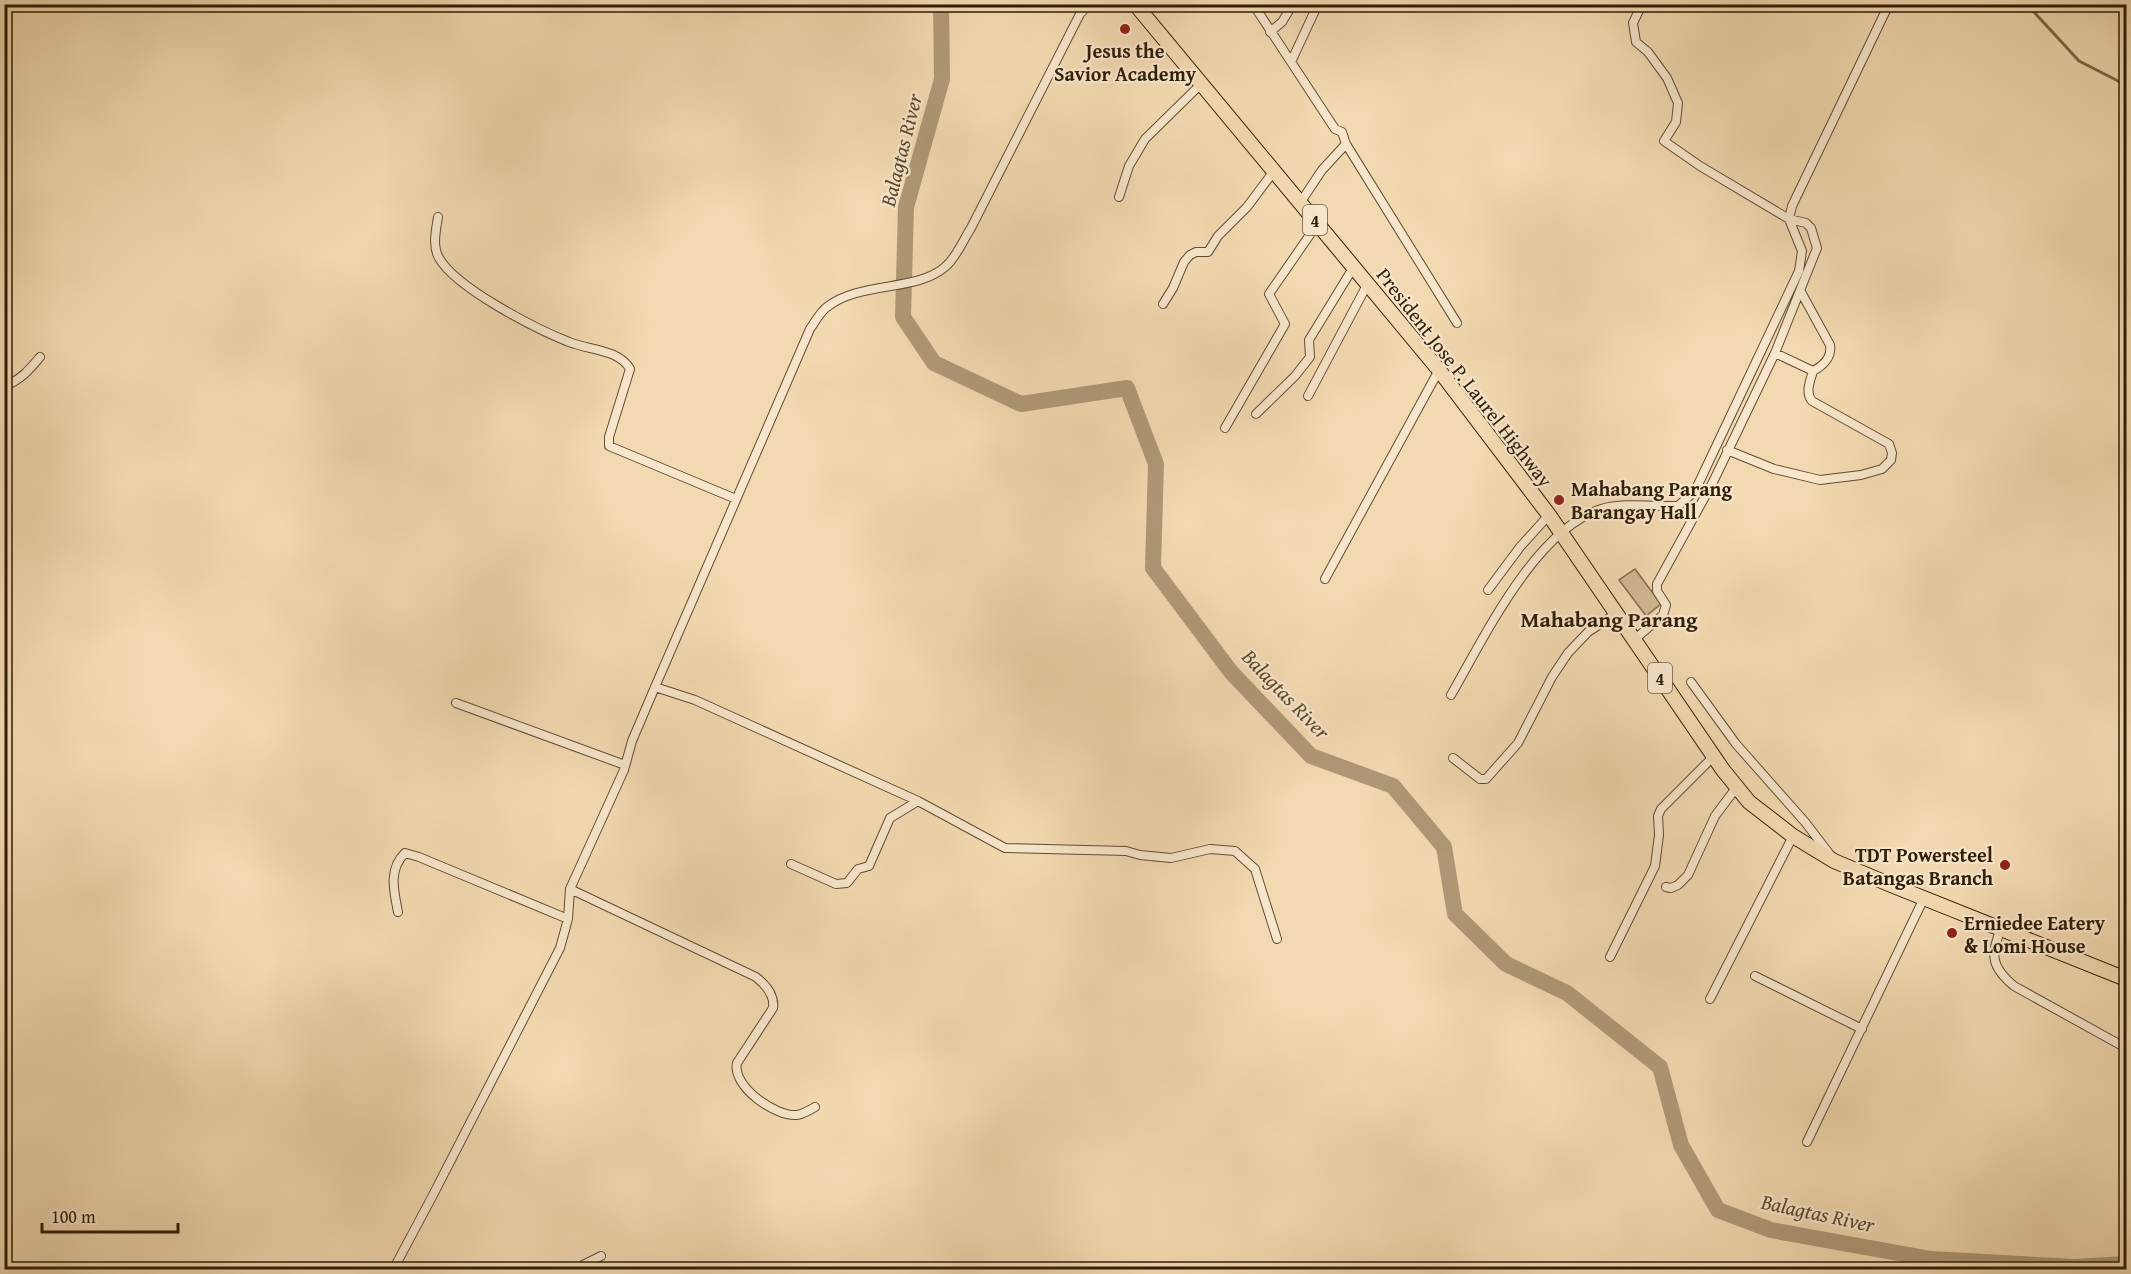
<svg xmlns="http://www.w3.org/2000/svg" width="2131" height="1274" viewBox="0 0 2131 1274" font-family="'Gentium Book Plus',serif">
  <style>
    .green { fill: #d2b994; stroke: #806c4c; stroke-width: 1.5 }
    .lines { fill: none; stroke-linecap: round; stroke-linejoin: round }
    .stream { stroke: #7c6849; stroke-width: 3 }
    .river { stroke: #b09977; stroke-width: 16 }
    .street-casing { stroke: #604d30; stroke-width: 10 }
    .highway-casing { stroke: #2f1e05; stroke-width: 16 }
    .street { stroke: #f7e6cc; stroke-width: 8 }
    .highway { stroke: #f3d9b1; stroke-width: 14 }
    .poi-dot { fill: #8f2418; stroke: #f7e6cc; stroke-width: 2 }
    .labels { text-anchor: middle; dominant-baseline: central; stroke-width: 4.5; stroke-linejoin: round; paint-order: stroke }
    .shield { fill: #f7e6cc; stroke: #6b5a41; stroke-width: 1.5 }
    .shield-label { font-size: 18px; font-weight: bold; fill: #2f1e05 }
    .poi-label { font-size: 20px; font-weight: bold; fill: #2f1e05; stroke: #f7e6cc; text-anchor: start }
    .street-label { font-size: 20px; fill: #2f1e05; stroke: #f7e6cc }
    .water-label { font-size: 21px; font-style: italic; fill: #5c492d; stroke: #f7e6cc }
    .quarter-label { font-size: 22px; font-weight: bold; fill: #2f1e05; stroke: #f7e6cc }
  </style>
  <rect width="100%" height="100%" fill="#f3d9b1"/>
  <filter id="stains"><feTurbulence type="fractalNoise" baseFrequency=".00333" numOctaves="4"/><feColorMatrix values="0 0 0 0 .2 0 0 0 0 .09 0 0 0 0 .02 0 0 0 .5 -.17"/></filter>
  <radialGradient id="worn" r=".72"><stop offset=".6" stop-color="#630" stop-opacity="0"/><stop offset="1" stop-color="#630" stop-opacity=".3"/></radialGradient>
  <path class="green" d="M1635,569L1661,604L1646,616L1619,580Z"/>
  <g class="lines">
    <path class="stream" d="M2030,4L2034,12L2079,61L2126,85"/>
    <path class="river" d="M941,4L942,79L906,207L903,317L934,363L1021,404L1127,388L1156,464L1153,568L1231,672L1311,756L1393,786L1444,847L1455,914L1506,964L1567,993L1660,1067L1681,1145L1718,1210L1771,1230L1931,1259L2074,1267L2126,1264"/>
    <g class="street-casing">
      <path id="street" d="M1253,4L1335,129L1342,132L1346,144L1322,170L1300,203
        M1270,32L1282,22L1293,4
        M1291,62L1318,4
        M1346,144L1457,323
        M1119,197L1129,166L1145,139L1201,84
        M438,217C436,230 432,246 439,258C456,288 536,329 569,342C588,350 619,349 630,369L609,437V446L736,499
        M1801,292L1830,345C1832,357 1823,366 1813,371
        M1163,304L1173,288L1184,262L1190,255L1196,252H1208L1218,236L1247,207L1274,171
        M4,386C21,380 29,370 40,357
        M1308,396L1367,285
        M1256,414L1295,376L1310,357L1309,340L1353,268
        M1225,428L1285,324L1269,294L1318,223
        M1727,450L1774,469L1820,480L1861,475L1882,469L1891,460L1892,453L1889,444L1812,401C1805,393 1810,381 1813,371L1775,353
        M1325,579L1439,370
        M1488,590L1520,547L1549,515
        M1635,639L1663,615L1666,605L1657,591V584L1713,482L1775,353L1817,248L1811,228L1806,223L1789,219L1700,166L1664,141L1676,122L1678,103L1667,78L1648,52L1636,42L1633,23L1642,4
        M1691,682L1736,744L1805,822L1831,856
        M655,687L695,700L918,801L1005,848L1126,851L1140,855L1171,858L1210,849L1235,851L1255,869L1277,939
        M1451,695C1484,638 1535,530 1601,509C1625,502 1653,507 1678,506L1695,491L1799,271L1802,251L1789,219L1792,206L1889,4
        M456,703L625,765
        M1453,758L1480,779H1486L1518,743L1552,677L1568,653L1588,632L1617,613
        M791,864L836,884L847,883L858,869L869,866L890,818L918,801
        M1666,887L1671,888L1678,885L1688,875L1715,816L1736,788
        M570,889L756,977C766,985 775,995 773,1008L737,1063C732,1087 776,1117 797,1115C803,1114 810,1110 815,1107
        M398,912C394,892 388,869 405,853L419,857L568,919
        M2001,928C1991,955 1990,966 2014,986L2126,1048
        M1610,957L1655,866L1659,835L1658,816L1661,809L1714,756
        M1755,976L1862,1029
        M2122,977L2126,966
        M1710,999L1793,836
        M1807,1142L1924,898
        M393,1270L433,1195L560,948L568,919L570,889L624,770L632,741L655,687L810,329C815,322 820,312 827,307C860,281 916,292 945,267C957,257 963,240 971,228L1080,14L1089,4
        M573,1270L601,1256"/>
    </g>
    <g class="highway-casing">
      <path id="highway" d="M1135,4L1439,370L1549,515L1723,770L1749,802L1793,836L1834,861L1891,885L2126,979"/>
    </g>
    <use href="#street" class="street"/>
    <use href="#highway" class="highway"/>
  </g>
  <g class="poi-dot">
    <circle cx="1125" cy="29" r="6"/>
    <circle cx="1559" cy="500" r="6"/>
    <circle cx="2005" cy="865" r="6"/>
    <circle cx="1952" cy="933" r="6"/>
  </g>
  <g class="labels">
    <g class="shield">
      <rect x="1303" y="205" width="24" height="30" rx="4.5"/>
      <rect x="1648" y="663" width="24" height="30" rx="4.5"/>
    </g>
    <g class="shield-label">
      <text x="1315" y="220">4</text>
      <text x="1660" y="678">4</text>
    </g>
    <g class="poi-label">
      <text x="1125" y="50" text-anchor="middle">Jesus the<tspan x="1125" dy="23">Savior Academy</tspan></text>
      <text x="1571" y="488">Mahabang Parang<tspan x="1571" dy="23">Barangay Hall</tspan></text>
      <text x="1993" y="854" text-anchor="end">TDT Powersteel<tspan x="1993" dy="23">Batangas Branch</tspan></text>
      <text x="1964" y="922">Erniedee Eatery<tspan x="1964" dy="23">&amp; Lomi House</tspan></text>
    </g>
    <g class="street-label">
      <text transform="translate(1465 377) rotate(52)">President Jose P. Laurel Highway</text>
    </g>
    <g class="water-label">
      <text transform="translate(901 150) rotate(-76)">Balagtas River</text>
      <text transform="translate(1286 694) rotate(46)">Balagtas River</text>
      <text transform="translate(1818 1213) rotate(12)">Balagtas River</text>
    </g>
    <g class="quarter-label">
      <text x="1609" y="619">Mahabang Parang</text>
    </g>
  </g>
  <rect width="2131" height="1274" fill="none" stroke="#f3d9b1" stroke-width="24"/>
  <rect x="6" y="6" width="2119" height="1262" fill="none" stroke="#2f1e05" stroke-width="3"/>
  <rect x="12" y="12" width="2107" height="1250" fill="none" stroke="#2f1e05" stroke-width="1.5"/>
  <path d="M42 1223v9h136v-9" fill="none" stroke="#2f1e05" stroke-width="3"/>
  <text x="51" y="1223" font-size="18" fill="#2f1e05" stroke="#f7e6cc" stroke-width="4.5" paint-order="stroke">100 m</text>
  <rect width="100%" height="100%" filter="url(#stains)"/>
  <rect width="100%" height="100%" fill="url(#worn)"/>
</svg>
